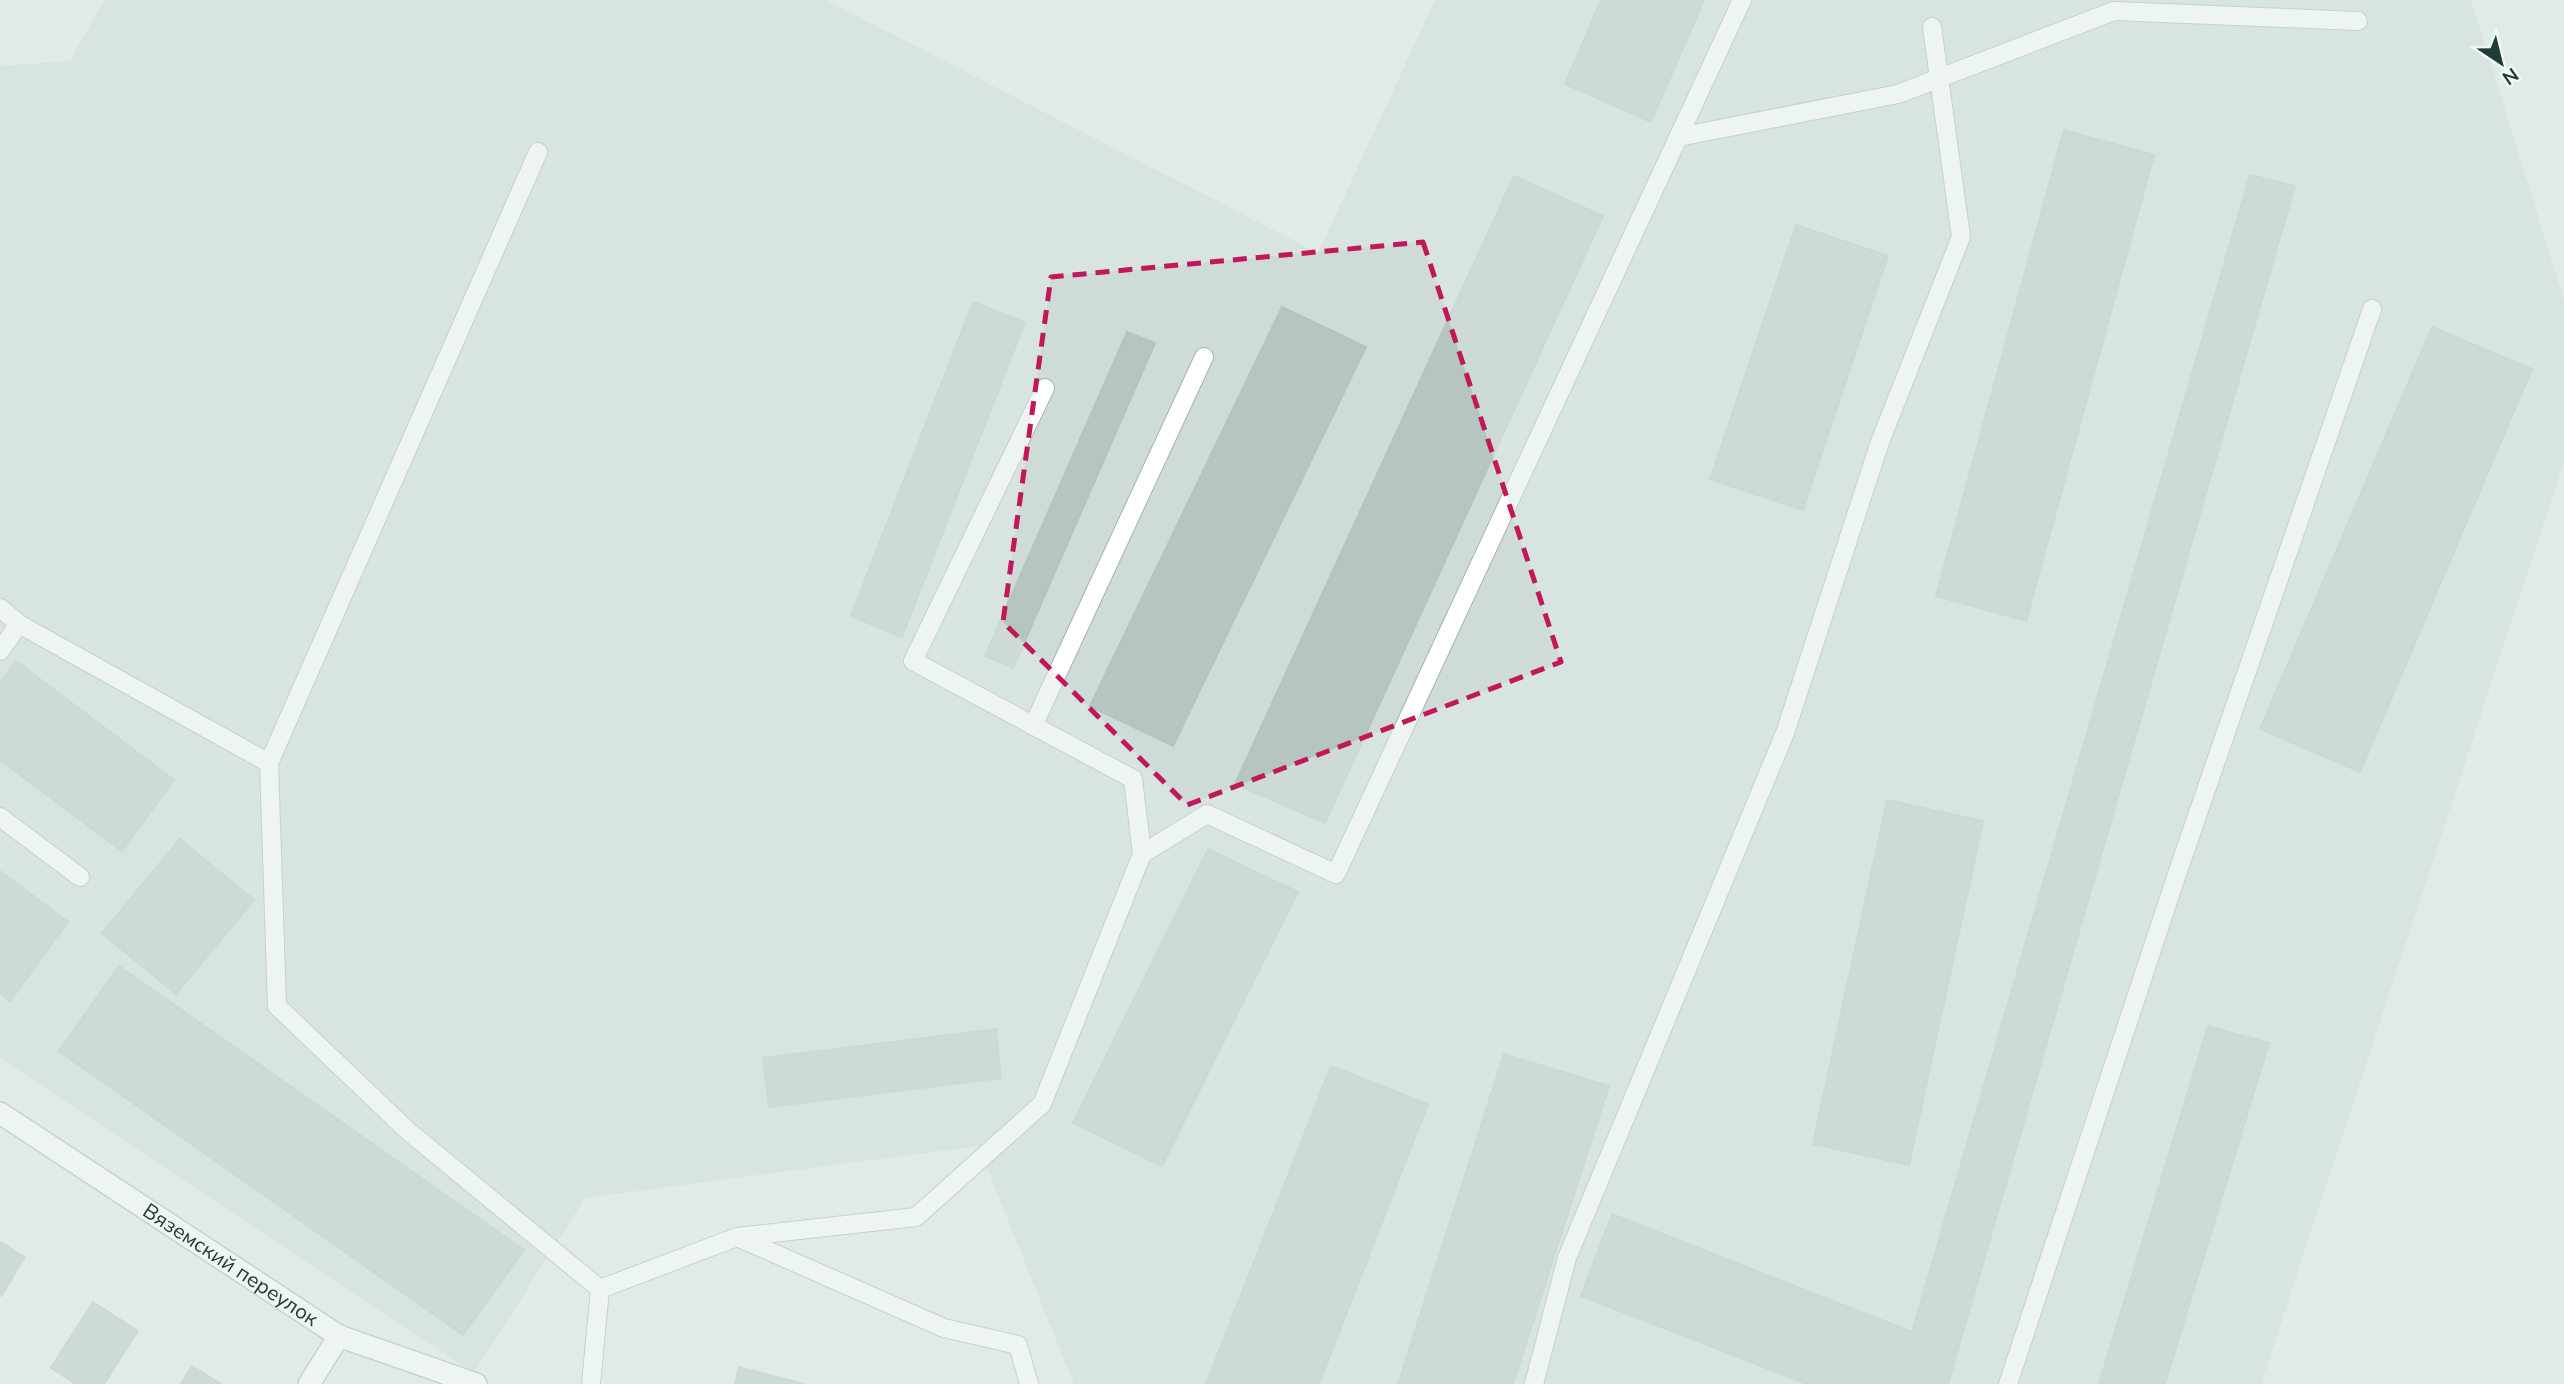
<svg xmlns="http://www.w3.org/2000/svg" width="2564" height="1384" viewBox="0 0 2564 1384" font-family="'Nunito Sans',sans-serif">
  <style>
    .built { fill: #cedbd7 }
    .building { fill: #b5c6c1; stroke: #b2c5bf; stroke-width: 2 }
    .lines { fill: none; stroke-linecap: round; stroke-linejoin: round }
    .lane-casing { stroke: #a3b3b0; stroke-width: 20 }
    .street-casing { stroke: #a3b3b0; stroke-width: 24 }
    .lane { stroke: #fff; stroke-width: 18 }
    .street { stroke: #fff; stroke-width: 21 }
    .marked { fill: none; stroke: #c2185b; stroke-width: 5; stroke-dasharray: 14 9; stroke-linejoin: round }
    .labels { text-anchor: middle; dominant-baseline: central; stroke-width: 5; stroke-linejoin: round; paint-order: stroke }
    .street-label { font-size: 21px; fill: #203c38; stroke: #f0f8f5 }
  </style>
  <rect width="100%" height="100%" fill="#e0ebe8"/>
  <path class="built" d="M104,0H826L1318,253L1435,0H2471L2564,300V462L2261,1384H1074L978,1146L585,1198L474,1373L0,1058V66L70,61Z"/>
  <path class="building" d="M1601,0H1704L1651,122L1565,84Z
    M2064,130L2154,155L2026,621L1936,596Z
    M2250,175L2295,186L1948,1384H1807L1581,1296L1612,1214L1912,1332Z
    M1514,176L1603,216L1325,823L1235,784Z
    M1796,225L1888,256L1803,510L1710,479Z
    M973,302L1025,322L902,637L851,616Z
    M1282,307L1366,347L1173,746L1090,706Z
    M2432,327L2532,369L2360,772L2260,729Z
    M1127,332L1155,343L1013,668L985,656Z
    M16,661L174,780L122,851L0,760V683Z
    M1887,800L1983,821L1909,1165L1813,1144Z
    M180,839L254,900L176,994L102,933Z
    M1208,849L1298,892L1162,1166L1073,1123Z
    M0,871L68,922L10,1001L0,993Z
    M119,966L524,1250L463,1335L59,1051Z
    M2208,1026L2269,1043L2165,1384H2099Z
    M996,1029L1001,1078L769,1107L763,1058Z
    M1504,1054L1609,1086L1513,1384H1398Z
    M1331,1066L1428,1104L1319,1384H1206Z
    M0,1242L25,1257L1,1296H0Z
    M93,1302L138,1331L104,1384H76L51,1368Z
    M192,1366L221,1384H181Z
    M739,1367L804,1384H735Z"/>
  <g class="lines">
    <g class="lane-casing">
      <path id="lane" d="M1679,137L1898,94L2114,11L2358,21
        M0,608L19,624L269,763L277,1006L408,1131L600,1289
        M0,651L19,624
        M1033,726L1204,357
        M269,763L538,152
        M0,817L80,877
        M1142,854L1207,814L1336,874L1742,0
        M737,1237L916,1217L1042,1104L1142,854L1133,779L913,661L1045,388
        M591,1384L600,1289L737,1237L944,1328L1018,1345L1029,1384
        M1534,1384L1567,1258L1785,733L1880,442L1961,237L1932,27
        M2008,1384L2177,874L2372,309"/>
    </g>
    <g class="street-casing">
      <g id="street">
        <path id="s1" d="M0,1113L339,1336L476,1384"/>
        <path d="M309,1384L339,1336"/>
      </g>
    </g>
    <use href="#lane" class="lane"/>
    <use href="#street" class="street"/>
  </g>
  <path d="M0 0H2564V1384H0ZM1423,242L1561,662L1187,805L1003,622L1051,277Z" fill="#e0ebe8" fill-opacity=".55" fill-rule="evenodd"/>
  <path class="marked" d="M1423,242L1561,662L1187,805L1003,622L1051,277Z"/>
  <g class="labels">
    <g class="street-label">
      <text stroke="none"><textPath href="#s1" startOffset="276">Вяземский переулок</textPath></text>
    </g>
  </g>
  <g transform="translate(2501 63) rotate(145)" stroke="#f0f8f5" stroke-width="5" paint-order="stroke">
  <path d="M0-5L12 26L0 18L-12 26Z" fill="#203c38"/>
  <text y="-10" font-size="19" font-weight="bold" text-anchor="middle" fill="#203c38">N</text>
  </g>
</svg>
